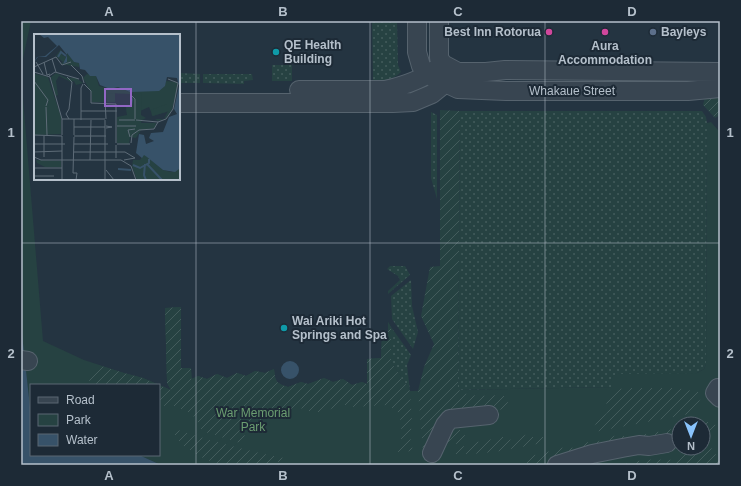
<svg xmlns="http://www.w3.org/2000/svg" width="741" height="486" viewBox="0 0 741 486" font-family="Arial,sans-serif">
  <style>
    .grass { fill: url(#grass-dots) }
    .park { fill: #264242; fill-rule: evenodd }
    .garden { fill: url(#garden-furrows) }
    .water { fill: #375269 }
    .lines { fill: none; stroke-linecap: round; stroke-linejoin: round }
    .minor-casing { stroke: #56636e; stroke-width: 20 }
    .minor { stroke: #384551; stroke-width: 18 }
    .grid { fill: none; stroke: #b5c0cb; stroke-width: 1; stroke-opacity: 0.55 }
    .hotel-dot { fill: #d1479c; stroke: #1d2a36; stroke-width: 1.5 }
    .service-dot { fill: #5c6f8a; stroke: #1d2a36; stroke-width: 1.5 }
    .culture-dot { fill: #0f9aa8; stroke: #1d2a36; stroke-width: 1.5 }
    .labels { text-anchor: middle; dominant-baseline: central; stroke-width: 4; stroke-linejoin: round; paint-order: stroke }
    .poi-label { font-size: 12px; font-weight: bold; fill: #b5c0cb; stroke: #1d2a36; text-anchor: start }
    .street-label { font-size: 12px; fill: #b5c0cb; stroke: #1d2a36 }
    .park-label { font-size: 12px; fill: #6b9d71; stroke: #1d2a36 }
    .inset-river { fill: none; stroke: #375269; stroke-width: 2 }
    .inset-road { fill: none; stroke: #5e6c78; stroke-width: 1 }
    .view { fill: #9267c4; fill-opacity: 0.15; stroke: #9267c4; stroke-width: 2 }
    .inset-edge { fill: none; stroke: #b5c0cb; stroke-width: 2 }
    .neatline { fill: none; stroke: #b5c0cb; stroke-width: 1.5 }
    .grid-label { font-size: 13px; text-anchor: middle; font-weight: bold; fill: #b5c0cb }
  </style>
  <defs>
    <pattern id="grass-dots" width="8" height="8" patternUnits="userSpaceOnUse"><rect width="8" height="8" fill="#264242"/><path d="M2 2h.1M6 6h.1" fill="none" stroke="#435c5c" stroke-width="1.8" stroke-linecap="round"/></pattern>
    <pattern id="garden-furrows" width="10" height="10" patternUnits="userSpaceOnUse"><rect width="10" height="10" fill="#264242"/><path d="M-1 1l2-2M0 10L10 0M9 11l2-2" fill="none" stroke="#435c5c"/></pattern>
  </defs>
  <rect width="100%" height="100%" fill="#243441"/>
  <path class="grass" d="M372,21H397L398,65L401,72C393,80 384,81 373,81Z
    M272,65H292V81H272Z
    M179,73L200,74V83H181L179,82Z
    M203,74H252L253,80L244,81V84L203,83Z
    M460,111H702L706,117L707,123L706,364L704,369L697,373L611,387L458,390Z
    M431,112L437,115V199L431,178Z
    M390,266H405L410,275L388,294V291L400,280L398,276L387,269Z
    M411,280L412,306L418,332L413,349L392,319L391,296Z
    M391,327L411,355L407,365L410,391L391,362Z"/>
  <path class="park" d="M21,21H31L21,68Z
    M21,74L43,341L84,360L124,373L143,378L171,390L167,383L165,308L181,307V368H191L192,379L198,376L207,379L217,374L227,378L237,373L246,376L255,371L265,373L274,369L275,377L277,382L282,385L288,387L301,382L308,384L324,378L333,382L343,379L352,385L362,382L367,384V359L381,358L382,334H388V322L391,327V362L410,391L611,387V381L613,376L617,374L697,373L704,369L706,364L707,123L711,122L718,130H720V465H161L139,455H159V385H31V416L26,372L21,371ZM679,424H703V448H679Z"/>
  <path class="garden" d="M720,95V115L715,118L703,105L705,97Z
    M440,110L460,111L458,389C468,399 490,395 503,395L508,401L507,408L482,414L465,410L430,453L423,452L418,391L424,367L434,344L421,316L430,267L440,266Z
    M181,307V368H191V379L198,376L207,379L217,374L227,378L237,373L246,376L255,371L265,373L274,369L275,377L277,382L282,385L288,387L301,382L308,384L324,378L333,382L343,379L352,385L362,382L367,384V359L381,358L382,334H388V322L391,327V362L410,391L412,422L410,437L413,451L396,452C397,448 400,444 401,440C402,431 401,421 399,413L387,405L354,407L348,405H340L324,412H311L304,408L293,410L283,418L268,419L256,422L245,433L243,444L202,431C196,417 193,413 178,408C176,407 174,406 172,405C167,405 163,407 159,405V385H98L86,379L90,372L98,365L124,373L143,378L171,390L167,383L165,308Z
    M624,388H677L703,393L694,413L594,432C594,422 599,419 607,413L608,410L605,397L617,390Z
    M705,421L716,425C714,431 712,438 705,438L703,435V424H694Z
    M679,426V437L670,442L594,445L596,442L617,435L629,437L669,430Z
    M175,429C211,441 247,451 284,458V461L259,465H219L201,457L182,445L175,435Z
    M456,429L463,431L465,434L464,440L459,444L446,443L448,437Z
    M529,434L534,438C538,436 541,436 545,438L546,442C516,448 487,455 456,454V450L464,446L467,447L472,444L474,441L478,442L484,439L489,440L500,436L514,441L525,435Z
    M587,442L589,443L587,447L552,462H547L544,465H537L522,462L523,458L551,451L552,450C560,446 568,449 578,447L579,443Z
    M714,448L715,454L720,458V465H676L675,458L680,454Z
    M654,459L664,460L670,459L672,465H622C634,460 642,461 654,459Z"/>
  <path class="water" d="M21,325L31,416V455H139L161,465H21Z
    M281 370a9 9 0 1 1 18 0a9 9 0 1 1-18 0Z"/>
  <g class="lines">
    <g class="minor-casing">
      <path id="minor" d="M417,21V52L421,66L428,75L458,89L506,91H688L720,88
        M439,21V58L443,64L458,72H486L505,70L720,72
        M299,90H385C403,86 421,80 436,69
        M179,103H393L413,102L432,94L453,77
        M21,360L28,361
        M720,388H718L715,393L720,398
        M432,453L445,425L450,419L489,415
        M557,465L592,454L622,448L639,445L649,446L667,443"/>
    </g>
    <use href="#minor" class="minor"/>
  </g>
  <path class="grid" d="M196,21V465M370,21V465M545,21V465M21,243H720"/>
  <g class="hotel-dot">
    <circle cx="549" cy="32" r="4"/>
    <circle cx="605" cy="32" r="4"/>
  </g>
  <circle class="service-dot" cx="653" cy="32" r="4"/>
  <g class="culture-dot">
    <circle cx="276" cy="52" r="4"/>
    <circle cx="284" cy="328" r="4"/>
  </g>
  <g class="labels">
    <g class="poi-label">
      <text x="541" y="32" text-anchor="end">Best Inn Rotorua</text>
      <text x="661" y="32">Bayleys</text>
      <text x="284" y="45">QE Health<tspan x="284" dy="14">Building</tspan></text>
      <text x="605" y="46" text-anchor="middle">Aura<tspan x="605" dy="14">Accommodation</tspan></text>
      <text x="292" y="321">Wai Ariki Hot<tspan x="292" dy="14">Springs and Spa</tspan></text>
    </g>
    <g class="street-label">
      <text x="572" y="91">Whakaue Street</text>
    </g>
    <g class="park-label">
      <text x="253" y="413">War Memorial<tspan x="253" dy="14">Park</tspan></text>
    </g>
  </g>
  <g transform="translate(34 34)">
    <rect width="146" height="146" fill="#243441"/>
    <path d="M27,15L28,21L32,23L29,30L33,28V19L40,28L45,29V33L27,30L29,28L22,22ZM22,39L33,44H42L49,49L42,51L40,47L37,48L25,42L22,47L24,61L21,62L17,43ZM132,47L143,48V55L138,76L132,84L124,87L121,85H130L134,77L119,82L115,73L106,77L105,62L93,81L92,73L96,72L99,60L97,57H113L132,49ZM73,59H81V68H73Z" fill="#264242"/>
    <path d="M1,40L14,43L27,83V100L0,101ZM53,40L62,42L65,52L76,55L84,53L96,58L100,63L108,59L107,81L112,84L108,86L107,89H122L121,94L107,96L102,104L96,103L95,110L83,109V83L93,81L92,73L96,72V60L73,59L72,68L70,60V68H58V60L49,44ZM133,70L137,74L136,77L118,82L117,76ZM110,120L129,136L137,138L146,134V146H103L98,132L99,126H106ZM2,126L27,127V133H11L3,129Z" fill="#264242"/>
    <path d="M5,0H146L145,135L141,138L129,136L113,123L110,121L108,124L102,119L105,100L110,101L112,110L120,107L115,104L117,99L129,98L135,83L143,80L140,75L145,52L143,44L133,43L131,52L125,57L97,58L99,66L98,71L96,58L84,53L76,55L66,51L62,42H56L51,36L46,35L45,29L40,28L33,19V28L29,30L33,21L25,11L12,23H4L0,28L3,23L11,22L23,12L14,3L10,4Z" fill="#375269"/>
    <path class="inset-river" d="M24,23L27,18L32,22M111,130L110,141L112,146M113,130L128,146M99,131L106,134L115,129V125M84,135L97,136"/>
    <path class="inset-road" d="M22,23L28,31L37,28M18,25L22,38M2,28L9,40M10,28L13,41L16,40M37,31L48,42L50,49M0,33L22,23M0,38L16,43L28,85V101M15,42L21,38L45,45M33,43L38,48L35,75L32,80L35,85M0,47L14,66L12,72M50,50L57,57V69M96,60L101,65V85M71,66L72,85M57,69L82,70V93M12,73L13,101M47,77H83M28,85H71M47,86V54L49,50M71,86V146M85,86H101M102,86L124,88M72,92L78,93L72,94M83,92H102M40,93H71M0,101L28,102M40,101V85M40,102H72M40,103L39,139H43L42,146M96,103L94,96L101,95M82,109V93M97,109L98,101L105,96L120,95L124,88L132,85L139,75L144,49L134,45M0,110H31M40,110H74M83,110H96M82,111V124M0,118L28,117M40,118H72M72,118H91L101,124L90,126M0,123L7,126H87L97,132L102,146M10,123V102M28,126V102M56,126L57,86M0,134H28M72,136L80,146M0,142H20M28,146V126"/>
    <path class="view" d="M71,55H97V72H71Z"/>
    <rect width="146" height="146" class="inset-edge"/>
  </g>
  <rect width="741" height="486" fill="none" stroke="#1d2a36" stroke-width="44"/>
  <rect x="30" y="384" width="130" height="72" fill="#1d2a36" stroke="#5a6672"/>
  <rect x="38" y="397" width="20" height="6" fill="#384551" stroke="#5a6672"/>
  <text x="66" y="404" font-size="12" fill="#b5c0cb">Road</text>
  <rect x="38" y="414" width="20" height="12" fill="#264242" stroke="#5a6672"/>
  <text x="66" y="424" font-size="12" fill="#b5c0cb">Park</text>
  <rect x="38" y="434" width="20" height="12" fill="#375269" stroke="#5a6672"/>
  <text x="66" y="444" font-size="12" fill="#b5c0cb">Water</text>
  <g transform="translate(691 436) rotate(180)"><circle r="19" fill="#1d2a36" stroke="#5a6672"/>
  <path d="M0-3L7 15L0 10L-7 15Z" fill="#89c3fc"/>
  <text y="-6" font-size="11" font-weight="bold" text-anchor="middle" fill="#b5c0cb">N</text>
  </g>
  <rect x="22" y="22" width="697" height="442" class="neatline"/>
  <g class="grid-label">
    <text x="109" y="16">A</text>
    <text x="283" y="16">B</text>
    <text x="458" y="16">C</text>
    <text x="632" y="16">D</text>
    <text x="11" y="137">1</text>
    <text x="730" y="137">1</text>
    <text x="11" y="358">2</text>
    <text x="730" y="358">2</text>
    <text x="109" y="480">A</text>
    <text x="283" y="480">B</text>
    <text x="458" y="480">C</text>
    <text x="632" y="480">D</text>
  </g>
</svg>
